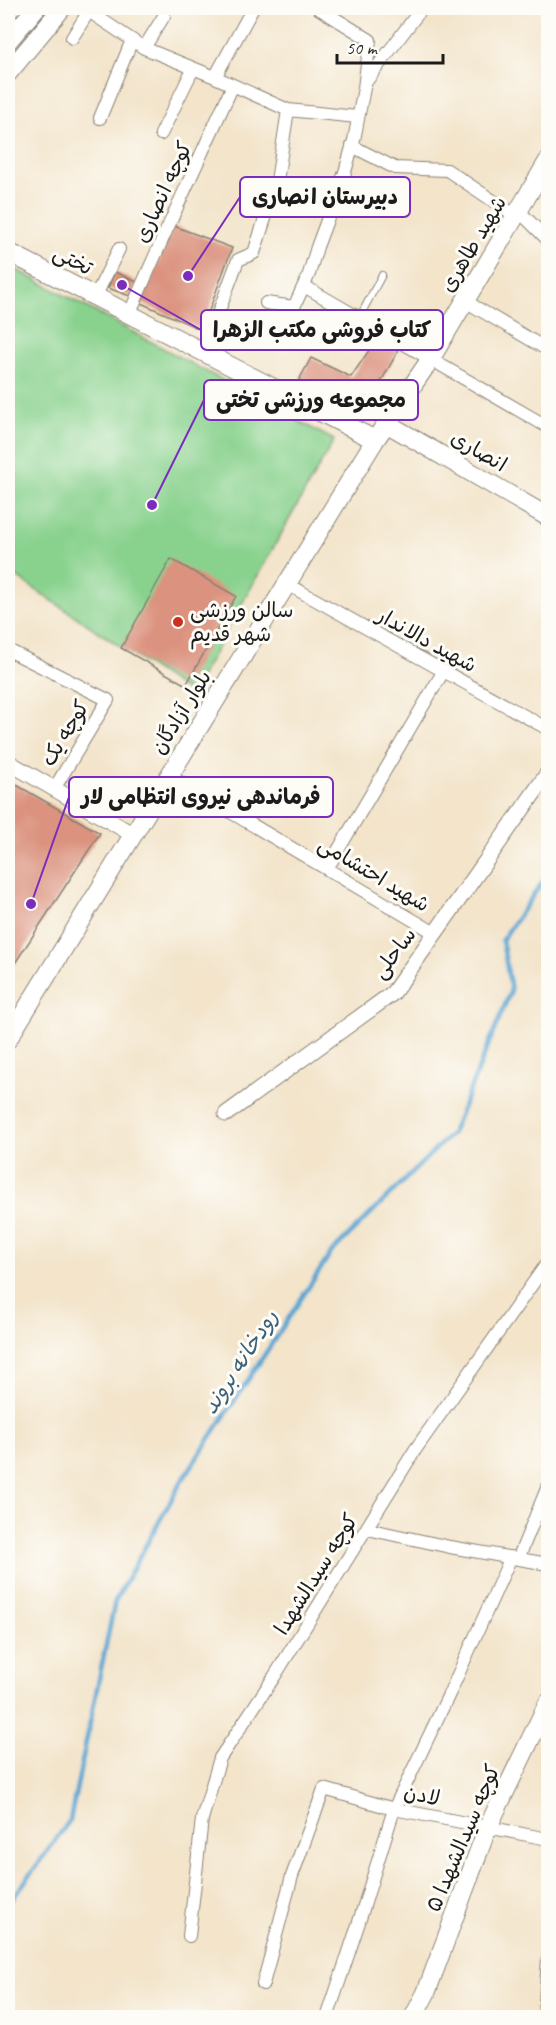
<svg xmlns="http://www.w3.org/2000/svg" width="556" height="2025" viewBox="0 0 556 2025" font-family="Caveat,'Playpen Sans Arabic',sans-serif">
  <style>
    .green { fill: #89d28e; stroke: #527755; stroke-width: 1.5 }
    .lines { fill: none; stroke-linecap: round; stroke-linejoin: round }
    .stream { stroke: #59a5d2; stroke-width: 4.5 }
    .building { fill: #db937f }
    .service-casing { stroke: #888073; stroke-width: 8 }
    .minor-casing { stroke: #888073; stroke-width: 14 }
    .tertiary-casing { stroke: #888073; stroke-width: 17 }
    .secondary-casing { stroke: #888073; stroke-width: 20 }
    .service { stroke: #fff; stroke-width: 6 }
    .minor { stroke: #fff; stroke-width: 12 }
    .tertiary { stroke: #fff; stroke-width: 15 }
    .secondary { stroke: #fff; stroke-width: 18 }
    .poi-dot { fill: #c8321e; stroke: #fdfcf7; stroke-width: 2 }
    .labels { text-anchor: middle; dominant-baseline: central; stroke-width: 6; stroke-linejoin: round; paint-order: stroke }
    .street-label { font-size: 21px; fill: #1c1c1c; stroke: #fdfcf7 }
    .poi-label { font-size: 21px; fill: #1c1c1c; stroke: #fdfcf7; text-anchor: start }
    .water-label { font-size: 22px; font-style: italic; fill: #3a6077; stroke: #fdfcf7 }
    .leader { fill: none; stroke: #7b2cbf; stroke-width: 2 }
    .callout-dot { fill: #7b2cbf; stroke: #fdfcf7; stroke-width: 2 }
    .callout { fill: #fdfcf7; stroke: #7b2cbf; stroke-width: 2 }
    .callout-label { font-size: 22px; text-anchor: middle; font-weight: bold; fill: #1c1c1c }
  </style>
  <rect width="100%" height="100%" fill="#fdfcf7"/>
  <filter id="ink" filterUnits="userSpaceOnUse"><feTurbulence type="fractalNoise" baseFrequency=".0167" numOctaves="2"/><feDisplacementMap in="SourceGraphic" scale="12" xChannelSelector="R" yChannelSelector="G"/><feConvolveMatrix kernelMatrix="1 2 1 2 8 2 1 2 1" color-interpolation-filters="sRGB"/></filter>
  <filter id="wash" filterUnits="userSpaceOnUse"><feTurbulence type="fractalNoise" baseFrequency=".008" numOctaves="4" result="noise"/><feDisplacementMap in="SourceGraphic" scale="24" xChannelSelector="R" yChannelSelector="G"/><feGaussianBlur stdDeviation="1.35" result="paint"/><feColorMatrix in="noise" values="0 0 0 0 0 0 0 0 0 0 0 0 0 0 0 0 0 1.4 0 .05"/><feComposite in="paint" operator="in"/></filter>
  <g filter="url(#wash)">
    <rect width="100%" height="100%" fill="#f3e4ca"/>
    <path class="green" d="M8,265L334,440L191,694L8,571Z"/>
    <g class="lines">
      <path class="stream" d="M8,1905L70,1820L115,1601L180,1484L331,1253L452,1133L511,990L502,940L548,874"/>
    </g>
    <g id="blocks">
      <path class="building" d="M174,226L232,248L202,330L141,303Z
        M115,272L137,282L130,296L108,288Z
        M376,340L398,351L363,414L298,382L311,358L351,377Z
        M171,559L236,596L186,685L121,648Z
        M8,780L100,833L8,974Z"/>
    </g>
  </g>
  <g filter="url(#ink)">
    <use href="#blocks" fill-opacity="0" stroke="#888073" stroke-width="1.5"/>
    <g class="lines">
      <g class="service-casing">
        <path id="service" d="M359,318L382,275"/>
      </g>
      <g class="minor-casing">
        <path id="minor" d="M84,8L144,48L215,77L288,110L357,117
          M72,38L89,11
          M144,48L164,16
          M215,77L253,8
          M365,83L422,8
          M100,118L132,40
          M161,134L193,69
          M352,146L395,168L447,170L516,216
          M519,211L548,240
          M304,286L548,427
          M95,297L119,249
          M465,301L548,350
          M266,303L294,307L309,274L317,247L345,172L354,140L364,88L370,40L318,8
          M129,315C162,238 198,162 233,85
          M204,351L238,260L254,253L277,181L288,110
          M287,584L548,729
          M8,650L108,700L54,789
          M168,775L435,933
          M327,869L443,672
          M367,1529L450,1547L548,1564
          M518,1559L548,1486
          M189,1936L202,1819L220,1758L274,1677L415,1450L548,1262
          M263,1984L292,1876L324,1789L394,1809L548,1839
          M327,2018L359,1922L394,1809L452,1688L511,1557
          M544,2018L548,1958"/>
      </g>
      <g class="tertiary-casing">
        <path id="tertiary" d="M8,762L132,834
          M226,1114L393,993L548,773"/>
      </g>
      <g class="secondary-casing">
        <path id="secondary" d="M8,41L36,8
          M8,73L62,8
          M8,252L375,440
          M386,423L548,517
          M8,1039L375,440L430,360L548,161
          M413,2018L426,1993L487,1829L548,1703"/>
      </g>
      <use href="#service" class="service"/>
      <use href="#minor" class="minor"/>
      <use href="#tertiary" class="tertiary"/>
      <use href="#secondary" class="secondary"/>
    </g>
  </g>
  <circle class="poi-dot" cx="178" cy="622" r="6"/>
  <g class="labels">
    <g class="street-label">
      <text transform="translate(163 192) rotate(-65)">کوچه انصاری</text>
      <text transform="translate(473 244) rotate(-59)">شهید طاهری</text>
      <text transform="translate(73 260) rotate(27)">تختی</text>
      <text transform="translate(479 451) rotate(30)">انصاری</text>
      <text transform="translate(427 640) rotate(29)">شهید دالاندار</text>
      <text transform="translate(181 712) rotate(-58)">بلوار آزادگان</text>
      <text transform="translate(65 733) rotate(-59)">کوچه یک</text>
      <text transform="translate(374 874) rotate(31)">شهید احتشامی</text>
      <text transform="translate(394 953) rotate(-53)">ساحلی</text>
      <text transform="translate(316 1574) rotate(-58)">کوچه سیدالشهدا</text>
      <text transform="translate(422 1795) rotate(12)">لادن</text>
      <text transform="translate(463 1838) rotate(-67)">کوچه سیدالشهدا ۵</text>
    </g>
    <g class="poi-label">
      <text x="190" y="610">سالن ورزشی<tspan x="190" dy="24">شهر قدیم</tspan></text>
    </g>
    <g class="water-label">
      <text transform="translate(240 1362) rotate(-57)">رودخانه بروند</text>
    </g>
  </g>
  <path class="leader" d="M188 276L240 197M122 285L201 330M152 505L204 400M31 904L69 797"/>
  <g class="callout-dot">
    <circle cx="188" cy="276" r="6"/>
    <circle cx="122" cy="285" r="6"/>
    <circle cx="152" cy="505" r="6"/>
    <circle cx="31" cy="904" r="6"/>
  </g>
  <g class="callout">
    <rect x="240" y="177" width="170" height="40" rx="6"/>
    <rect x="201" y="310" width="242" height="40" rx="6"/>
    <rect x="204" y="380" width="214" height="40" rx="6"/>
    <rect x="69" y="777" width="264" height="40" rx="6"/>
  </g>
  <g class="callout-label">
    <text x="325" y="204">دبیرستان انصاری</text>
    <text x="322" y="337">کتاب فروشی مکتب الزهرا</text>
    <text x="311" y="407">مجموعه ورزشی تختی</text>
    <text x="201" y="804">فرماندهی نیروی انتظامی لار</text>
  </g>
  <rect width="556" height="2025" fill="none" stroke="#fdfcf7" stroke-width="30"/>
  <path d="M337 54v9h106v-9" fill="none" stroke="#1c1c1c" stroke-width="3"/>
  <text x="346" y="54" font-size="18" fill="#1c1c1c" stroke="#fdfcf7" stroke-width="4.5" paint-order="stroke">50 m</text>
</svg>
